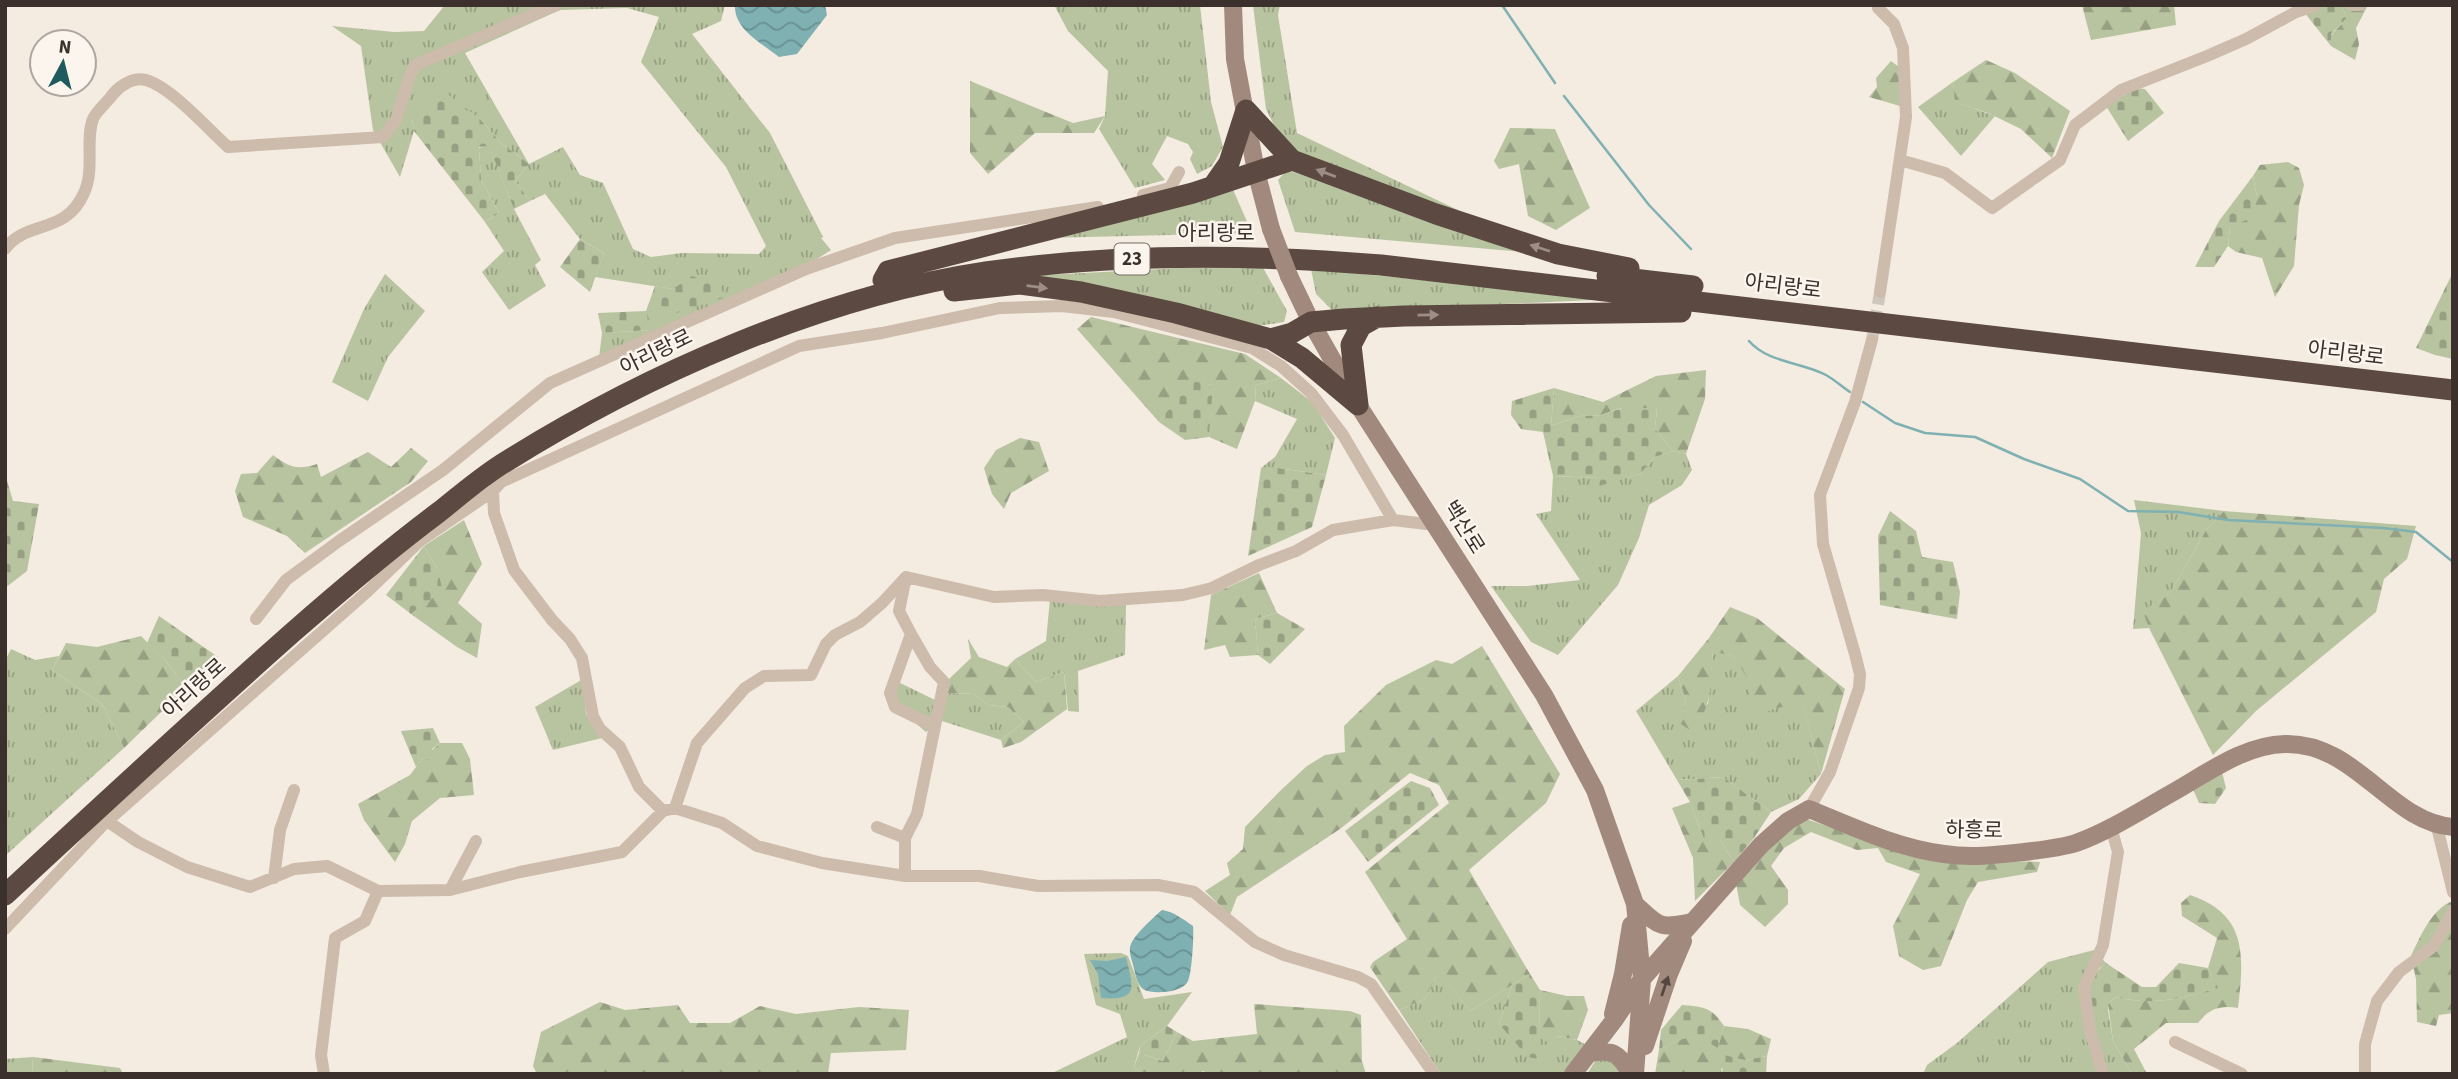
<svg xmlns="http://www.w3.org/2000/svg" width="2458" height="1079" viewBox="0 0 2458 1079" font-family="'Source Sans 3','Noto Sans KR',sans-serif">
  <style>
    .grass { fill: url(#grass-tufts); fill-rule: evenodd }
    .forest { fill: url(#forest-firs) }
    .cemetery { fill: url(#cemetery-stones) }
    .water { fill: url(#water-waves) }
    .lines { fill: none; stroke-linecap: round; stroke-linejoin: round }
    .stream { stroke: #7fb0b2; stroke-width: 2.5 }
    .street-tunnel { stroke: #cfc6bd; stroke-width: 12; stroke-dasharray: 12 6; stroke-linecap: butt }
    .street { stroke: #cdbbac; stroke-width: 12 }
    .secondary { stroke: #a18a7d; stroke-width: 18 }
    .highway { stroke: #5c4a42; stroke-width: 21 }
    .secondary-bridge { stroke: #a18a7d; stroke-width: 18 }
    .oneway { fill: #9c8e87 }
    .oneway2 { fill: #544640 }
    .labels { text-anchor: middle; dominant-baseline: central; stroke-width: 5; stroke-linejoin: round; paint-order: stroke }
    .shield { fill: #fbf5ee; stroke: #756b66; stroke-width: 2 }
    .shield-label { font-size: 19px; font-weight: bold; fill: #3b302b }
    .street-label { font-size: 21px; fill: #3b302b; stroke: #fbf5ee }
  </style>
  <defs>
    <pattern id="grass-tufts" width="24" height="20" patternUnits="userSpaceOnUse" patternTransform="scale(1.75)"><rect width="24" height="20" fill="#b8c4a0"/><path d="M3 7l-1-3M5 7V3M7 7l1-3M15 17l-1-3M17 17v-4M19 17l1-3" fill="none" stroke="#97a083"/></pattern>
    <pattern id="forest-firs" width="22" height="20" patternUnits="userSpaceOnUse" patternTransform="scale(1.75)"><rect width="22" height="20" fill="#b8c4a0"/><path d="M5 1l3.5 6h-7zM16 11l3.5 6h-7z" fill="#97a083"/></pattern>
    <pattern id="cemetery-stones" width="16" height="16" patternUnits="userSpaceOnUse" patternTransform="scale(1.75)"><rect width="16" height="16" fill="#b8c4a0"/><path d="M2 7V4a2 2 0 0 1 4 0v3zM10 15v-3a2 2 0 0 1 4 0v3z" fill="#97a083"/></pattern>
    <pattern id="water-waves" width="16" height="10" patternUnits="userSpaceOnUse" patternTransform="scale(1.75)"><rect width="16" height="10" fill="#7fb0b2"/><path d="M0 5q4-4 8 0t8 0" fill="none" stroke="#699091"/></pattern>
  </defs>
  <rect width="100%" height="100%" fill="#f4ebe1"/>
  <path class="grass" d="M445,5H725L721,21L692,34L770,133L823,237L821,238L831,250L803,268L599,358L602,333L650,330L646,311L673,289L595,277L604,253L580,239L545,194L530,201L515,181L529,164L501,143L479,118L412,119L414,131L400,177L373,130L361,46L332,26L394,32L424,31ZM627,8L659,17L641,62L726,167L766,246L759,254L682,253L651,257L633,249L603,183L580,175L563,147L529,164L465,53L560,10Z
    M1054,5H1200L1211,102L1223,147L1212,166L1197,174L1190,159L1193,152L1188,144L1167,136L1152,164L1165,180L1135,188L1099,129L1105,116L1108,71L1068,31Z
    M1253,5H1280L1278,15L1297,133L1462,212L1299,156L1275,127L1266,109Z
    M1953,82L1956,102L1995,116L1961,156L1918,107Z
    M489,145L514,209L541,260L535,265L546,286L509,310L482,272L504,251L485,222L499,213L481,179L479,148Z
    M1287,170L1534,253L1295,232L1278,180Z
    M1231,185L1252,233L1045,238Z
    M1261,264L1287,311L1284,322L1258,326L1024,276Z
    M1311,269L1614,299L1334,312L1316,294Z
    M385,274L425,311L388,357L368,401L332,382L364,309Z
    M1281,378L1312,402L1335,438L1326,475L1278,468H1261L1275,457L1297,419L1255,401L1256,385Z
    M1673,451L1686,454L1692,470L1682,485L1649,505L1639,538L1618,585L1558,655L1531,642L1491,586H1527L1580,580L1536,514L1551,511L1553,476L1599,478V485L1640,474L1655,457Z
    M2134,500L2224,511L2206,530L2172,590L2144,612L2149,628L2133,629L2141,533Z
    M1050,599L1126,605L1125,655L1078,671L1079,712L1068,711L1064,672L1036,682L1015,659L1046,641Z
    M11,649L35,660L59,656L52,670L103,705L124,748L5,856V661Z
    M1713,651L1732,655L1773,709L1803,702L1821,774L1799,799L1771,812L1723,777L1677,780L1636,711L1678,676L1686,701L1679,722L1708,704Z
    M583,679L586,714L602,738L553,750L535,707Z
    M894,680L935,700L948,693L974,694L988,705L1008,707L1024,722L1001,740L942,721L926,732L886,698Z
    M2094,950L2106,963L2097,970L2093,1010H2108L2113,1041L2132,1074H1923L1927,1065L1957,1043L2048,962Z
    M1121,953L1128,956L1144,999L1192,992L1167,1026L1140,1046L1134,1067L1142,1074H1050L1127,1037L1120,1014L1096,1005L1084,954Z
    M1438,971L1470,1011L1512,985L1499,1024L1539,1059V1037L1553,1044L1558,1036L1577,1040L1587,1045L1563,1074H1441L1399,1010L1425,999Z
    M1607,1056L1620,1067L1619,1074H1587L1597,1058Z
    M33,1057L32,1074H5V1059Z"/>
  <path class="forest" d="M2082,5H2174L2176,25L2091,40Z
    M2341,5H2368L2356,28L2359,44L2355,60L2331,46V35L2347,18Z
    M1986,60L2015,73L2070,111L2052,158L2021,129L1988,113L1955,102L1953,82Z
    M1891,61L1899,67L1900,106L1869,97L1877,87L1876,78Z
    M970,81L1073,123L1105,116L1094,133H1035L988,174L970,153Z
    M1510,128L1555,129L1590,208L1556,230L1528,216L1519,164L1499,169L1494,161Z
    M2288,162L2299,168L2304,185L2299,205L2294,266L2275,297L2262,258L2236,252L2228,246L2230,227L2257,197L2253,176L2260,165Z
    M1091,317L1245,354L1281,378L1256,385L1255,401L1237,449L1209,437L1212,385L1191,382L1159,422L1077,329Z
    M1706,370L1705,399L1686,454L1673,451L1655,429L1657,408H1621L1601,415L1580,416L1551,426L1554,388L1603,402L1656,376Z
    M1020,438L1039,442L1049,471L1011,493L1004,509L992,494L984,468L996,450Z
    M411,448L428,461L411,482L305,553L287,536L243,517L235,491L241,474L257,473L273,455C290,468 297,470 317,464L321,477L368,452L391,467Z
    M2224,511L2416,526L2407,559L2384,579L2376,612L2256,711L2213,755L2149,628L2143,612L2172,590L2206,530Z
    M464,520L482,564L458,603L482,624L477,658L457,647L411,614L424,602L438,570L424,546Z
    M1259,573L1277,613L1255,619L1258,655L1230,657L1225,645L1204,650L1211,595Z
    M1730,607L1757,618L1845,689L1821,774L1803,703L1773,709L1753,719L1749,680L1732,655L1713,652C1710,680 1714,711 1690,730L1678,722L1686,701L1678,676L1709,638Z
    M141,636L165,660L186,688L124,748L103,705L52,670L66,643L97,647Z
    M968,639L979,657L1007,667L1015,659L1036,682L1064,672L1067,709L1021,742L1003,748L1001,740L1024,722L1008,707L988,705L974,694L948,693L949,679L971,658Z
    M1482,646L1560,774L1546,803L1469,870L1530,974L1470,1011L1438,972L1425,999L1399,1010L1370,967L1373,962L1407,939L1365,872L1449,803L1439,785L1410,773L1340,829L1237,897L1230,915L1205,891L1230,875L1227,863L1243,849L1245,827L1280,791L1307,766L1325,755L1345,752L1344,726L1386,685L1436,660L1452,664Z
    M440,743H462L470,759L474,795L440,798L412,821L405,844L395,862L364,820L358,804L410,775L422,759Z
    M1690,802L1704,839H1719L1734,862L1695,901L1693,858L1672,808Z
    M1800,817L1923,858L2040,862L2037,872L1978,882L1967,900L1941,966L1923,970L1899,956L1893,926L1920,874L1886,862L1878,848L1857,850L1811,832L1784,848L1771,866L1788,890V904L1765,927L1740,905L1736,883Z
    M2190,895C2248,914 2244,957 2238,1008C2219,1005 2209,1009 2198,1023H2166L2134,1049L2147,1074H2132L2113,1041L2108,1004L2115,997C2156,1006 2178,999 2217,988L2208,968L2217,938L2182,916L2181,903Z
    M2453,901V1013L2439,1015L2436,1026L2417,1022L2416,979L2411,956C2420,937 2432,908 2453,901Z
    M1540,990L1567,996H1584L1588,1010L1577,1040L1558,1036L1553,1045L1539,1037Z
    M600,1002L625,1010L678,1005L690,1023H730L760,1006L796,1014L859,1007L909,1010L906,1050L831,1053L828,1074H537L533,1066L541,1032Z
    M1254,1004L1350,1011L1361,1015L1362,1061L1366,1074H1209L1203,1071L1198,1074H1142L1134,1067L1139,1053L1163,1061L1177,1032L1193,1041L1257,1034Z
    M1724,1026L1748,1029L1771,1039L1767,1056L1745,1060L1721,1069L1722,1074H1655L1659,1050C1684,1036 1691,1032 1718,1047Z
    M33,1057L120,1068L123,1074H32Z"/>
  <path class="cemetery" d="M2312,5H2341L2347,18L2331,34V46L2304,12Z
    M2136,88L2145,89L2164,113L2128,141L2106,106Z
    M442,90L479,118L501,143L529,164L515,181L530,201L514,209L489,146L479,147L481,179L499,213L485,222L414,131L412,119L424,103Z
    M2253,176L2257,197L2253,217L2230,227L2228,246L2214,267H2195L2219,221Z
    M580,239L604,253L590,292L560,267Z
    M2453,272V359L2435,355L2416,348Z
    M692,276L719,285L726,297L673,314L647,311L651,330L602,333L598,313L646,311L655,286L673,289Z
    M1191,381L1213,385L1209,437L1185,440L1159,422Z
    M1554,388L1551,426L1580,416L1601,415L1622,408H1657L1655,429L1673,451L1655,457L1640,474L1599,486V478L1553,476L1543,432L1521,429L1511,415L1512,401Z
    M1261,468H1278L1326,475L1312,527L1248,556Z
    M5,474L13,501L39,504L27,571L5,588Z
    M1890,511L1916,531L1922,557L1953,562L1960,592L1957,619L1880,605L1878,536Z
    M424,546L438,570L443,593L425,602L411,614L386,595Z
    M1277,613L1305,629L1270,664L1258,655L1255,619Z
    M159,616L218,657L194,677L186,688L165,660L147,643Z
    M433,728L440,743L432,749L433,761L422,759L416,767L401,731Z
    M2222,772L2226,788L2215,804L2199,803L2193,789Z
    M1723,777L1771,812L1754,838L1734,862L1719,839H1704L1690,802L1677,780Z
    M1411,781L1430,788L1439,805L1368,862L1345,831Z
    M2106,963L2142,987H2156L2179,963L2208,968L2218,988C2178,999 2156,1006 2115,997L2108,1004V1010H2093C2089,989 2087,978 2106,963Z
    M1530,974L1540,990L1539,1059L1528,1057L1499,1024L1512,985Z
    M1682,1005C1705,1007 1711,1007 1724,1026L1718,1048C1691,1032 1685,1036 1659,1050L1661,1030Z
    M1167,1026L1177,1032L1163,1061L1139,1053L1140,1046Z
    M1724,1055L1745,1060L1767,1056L1766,1074H1722Z"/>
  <path class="water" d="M745,5H825L827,15L797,54L779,57C763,44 735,30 735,7Z
    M1162,910C1174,912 1183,919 1193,926C1194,936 1192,972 1188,981C1183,993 1152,995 1143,989C1137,984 1136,976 1134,969C1133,963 1129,954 1130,948C1131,937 1153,918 1162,910Z
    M1126,957C1133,987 1140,1001 1101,998L1098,974L1090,960L1107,961Z"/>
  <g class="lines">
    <path class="stream" d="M1502,5L1555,83
      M1564,96L1649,205L1691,249
      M1749,341C1768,363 1802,362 1826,375C1835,380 1842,387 1850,392
      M1863,402L1895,423L1925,433L1975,437L2024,459L2080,479L2128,511L2178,512L2228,520L2383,528L2416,532L2453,562"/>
    <path class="street-tunnel" d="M1872,340L1880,292"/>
    <path class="street" d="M1878,5V8L1894,24L1903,48L1906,117L1880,292
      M2352,5H2360
      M1900,160L1945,173L1992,208L2060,160L2075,125L2121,90L2207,56L2246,39L2296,12L2316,5
      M1143,195L1170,188L1179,172
      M5,249C27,219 65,236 84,193C95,170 85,139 93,119C96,112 105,104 110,98C117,88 132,76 146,80C171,87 207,128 228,147L383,137L396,120L409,78L415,65L556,5
      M493,491L494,513L514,570L552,620L570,639L582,658L593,716L600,729L620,747L639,787L663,811
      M906,577L899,611L911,634L890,693L895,707L934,726
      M256,619L286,580L339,541L443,470L550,383L806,269L895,238L1098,207
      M675,808L697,743L745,688L764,676L811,675L826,644L835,635L860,622L882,603L906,577L994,597L1043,595L1100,601L1183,595L1212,588L1259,565L1296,551L1333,530L1393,520L1435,525
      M1809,809L1830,772L1859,688L1860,674L1855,654L1823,544L1820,495L1855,402L1872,340
      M107,821L138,842L187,867L250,887L294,869L327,866L378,891L450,890L520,872L622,852L663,811L675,808L722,823L757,846L822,863L905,876H979L1038,886L1158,885L1194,892L1255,942L1284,955L1358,977L1371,984L1434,1074
      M2436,823L2453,892
      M877,827L905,838
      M905,876V838L917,814L944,682L930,667L911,634
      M274,878L280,830L294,790
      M450,890L476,841
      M5,929L104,824L368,591L420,541L493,491L501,482L799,346L882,333L1000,308L1062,306L1114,312L1252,348L1281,366L1311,393L1343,435L1393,520
      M2175,1042L2242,1074
      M324,1074L321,1055L335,938L365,921L378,891
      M2103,1074L2090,1030L2084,987L2103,945L2118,852L2111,827
      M2365,1074V1044L2377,1001L2399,972L2434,946L2453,911"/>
    <path class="secondary" d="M1233,5L1235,59L1256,171L1271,229
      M1289,276L1311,322L1358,405L1544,695L1595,790L1635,904L1642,979L1635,1074
      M1635,904C1660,927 1658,929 1692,922
      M1613,1014L1623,974L1631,925
      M1645,1046L1669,974L1683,941
      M1590,1053C1616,1049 1617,1054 1632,1074
      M1573,1074L1615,1019L1642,979L1761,845L1788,821L1809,809C1853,827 1897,848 1944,854C1971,858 1997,855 2024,852C2040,850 2060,848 2076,843C2109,831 2140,811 2170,794C2206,774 2243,745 2285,744C2356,742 2391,823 2453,827"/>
    <path class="highway" d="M1213,186L1229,163L1246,110L1292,160
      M1607,276L1693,286
      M883,280L888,271L1193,193L1292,160L1436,214L1558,254L1629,268
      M954,291L1020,284L1081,292L1176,313L1271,339L1292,333L1311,322L1344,319L1404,316L1681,312
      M1271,339L1302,358L1358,405
      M1358,405L1351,345L1361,326L1377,317
      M5,895C100,807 195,719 292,633C340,591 388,550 439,512C459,496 480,478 502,464C644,375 819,297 986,272C1117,253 1250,254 1381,265L2453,390"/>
    <path class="secondary-bridge" d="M1271,229L1289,276"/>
  </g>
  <defs><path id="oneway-solid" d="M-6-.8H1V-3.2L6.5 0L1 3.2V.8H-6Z" transform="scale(1.75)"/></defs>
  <g class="oneway">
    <use href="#oneway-solid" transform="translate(1326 173) rotate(-159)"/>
    <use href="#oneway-solid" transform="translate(1540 248) rotate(-162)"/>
    <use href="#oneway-solid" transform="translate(1037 287) rotate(7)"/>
    <use href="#oneway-solid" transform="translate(1428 315) rotate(-1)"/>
  </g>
  <use class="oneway2" href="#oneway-solid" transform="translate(1665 986) rotate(-71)"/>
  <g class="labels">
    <rect class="shield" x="1114.5" y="243.5" width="35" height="31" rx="5"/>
    <g class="shield-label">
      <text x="1132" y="259">23</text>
    </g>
    <g class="street-label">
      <text x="1216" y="233">아리랑로</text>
      <text transform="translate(1783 286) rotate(7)">아리랑로</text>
      <text transform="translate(656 352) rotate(-26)">아리랑로</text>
      <text transform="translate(2346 353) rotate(7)">아리랑로</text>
      <text transform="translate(1464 527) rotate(58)">백산로</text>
      <text transform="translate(194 688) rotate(-42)">아리랑로</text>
      <text transform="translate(1974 830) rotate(1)">하흥로</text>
    </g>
  </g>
  <rect width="2458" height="1079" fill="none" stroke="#3b302b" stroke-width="14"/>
  <g transform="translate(63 63) rotate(7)"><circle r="33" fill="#fbf5ee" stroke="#aea6a0" stroke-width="2"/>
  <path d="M0-5L12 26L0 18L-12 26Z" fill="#1f5a5e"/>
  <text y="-10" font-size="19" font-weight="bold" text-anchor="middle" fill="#3b302b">N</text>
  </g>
</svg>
